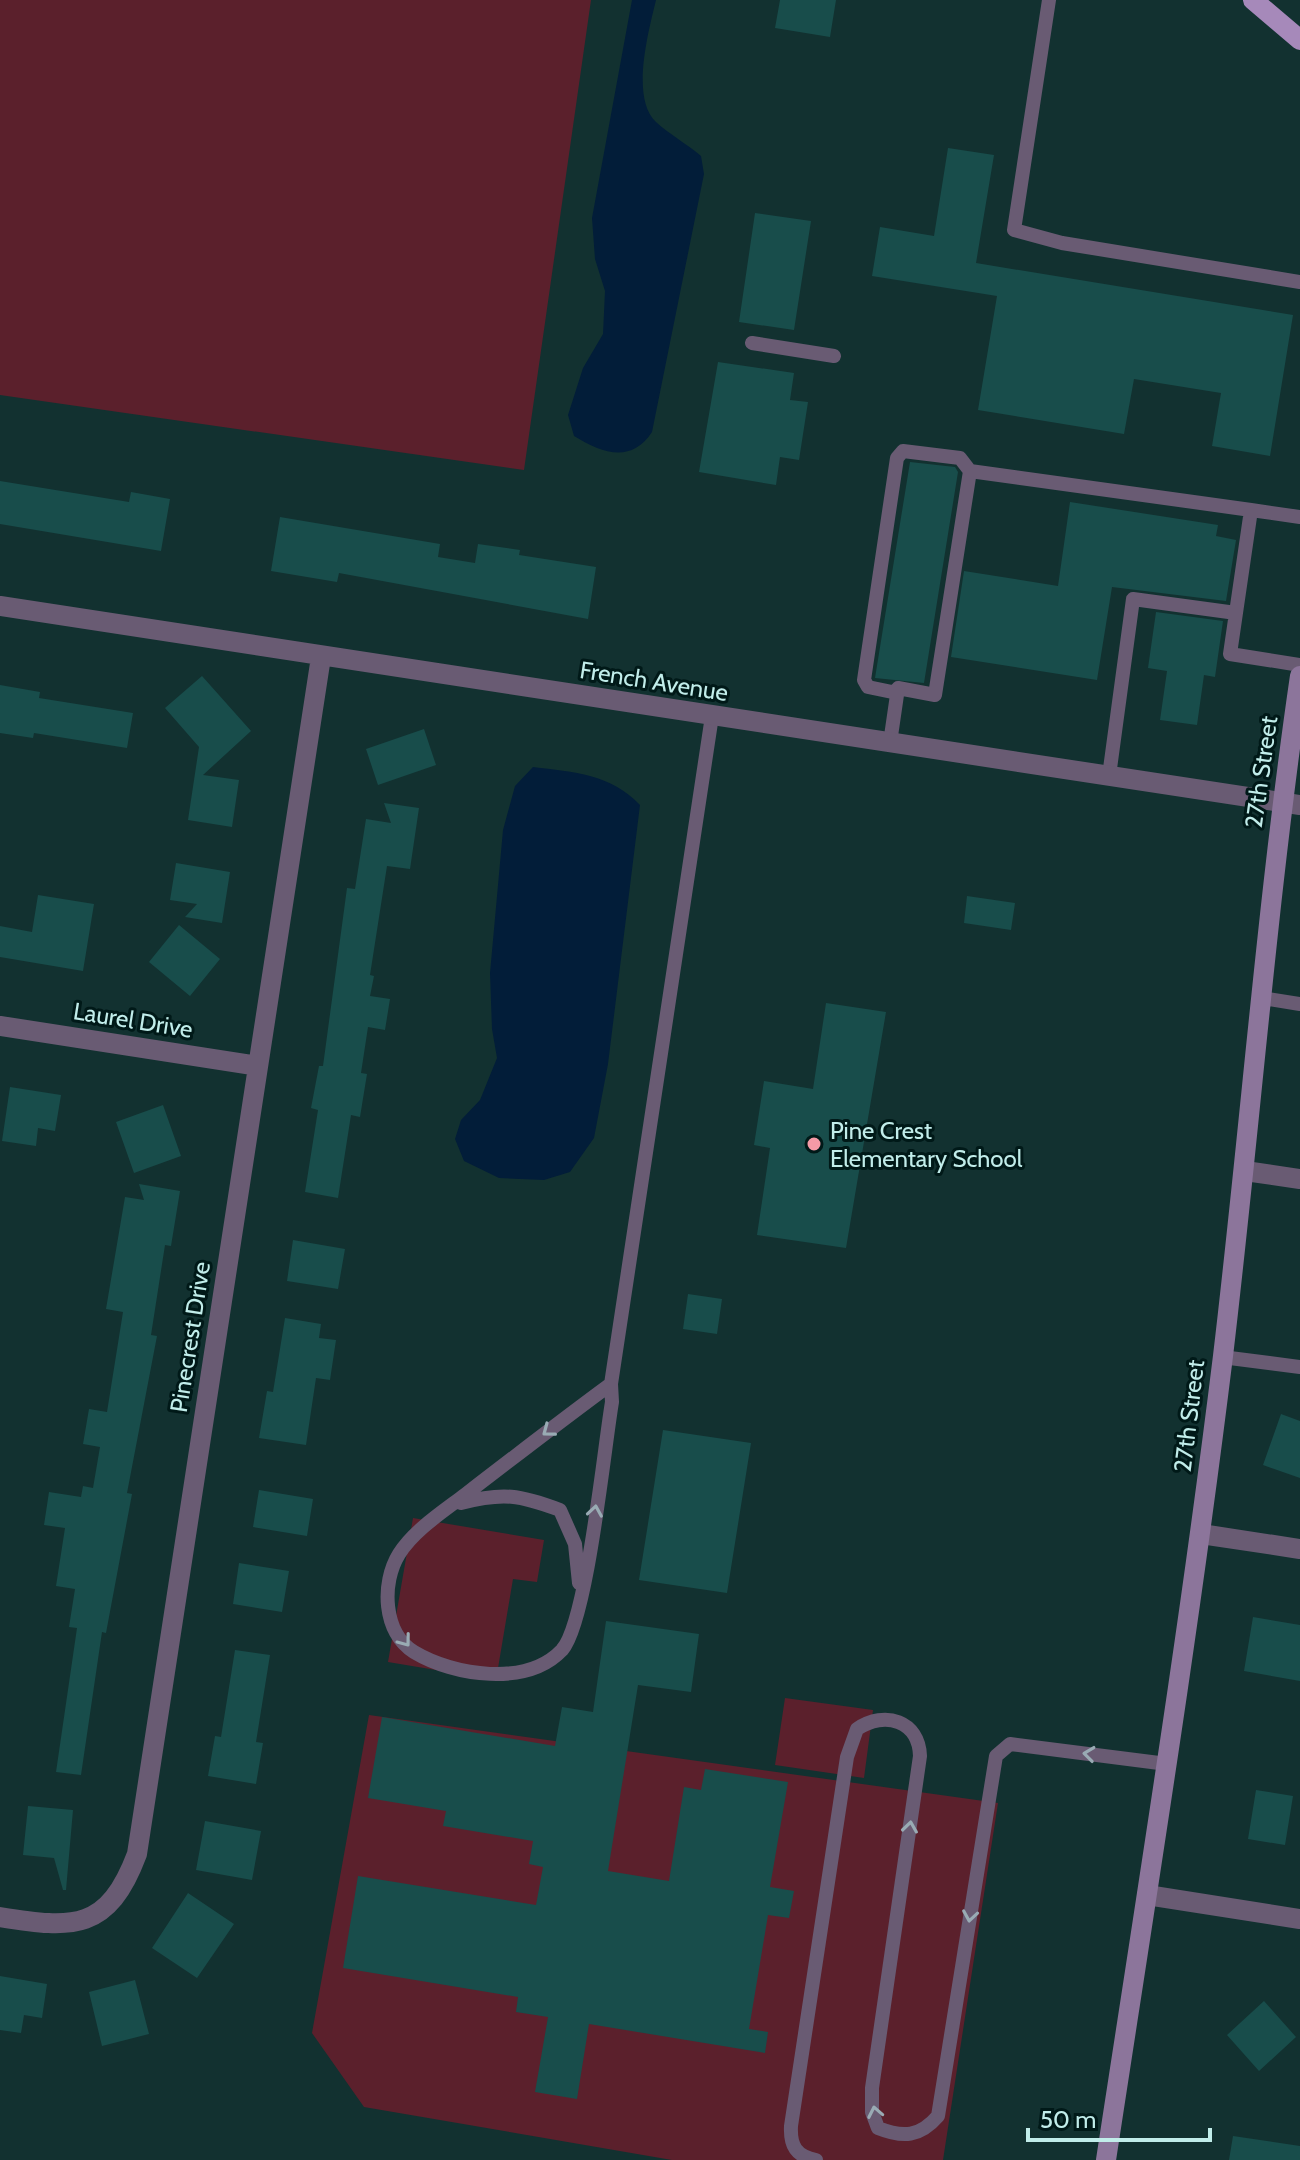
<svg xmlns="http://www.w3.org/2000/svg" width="1300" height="2160" viewBox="0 0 1300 2160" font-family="Cabin,sans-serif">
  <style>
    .green { fill: #5b202c }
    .water { fill: #021d39 }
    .building { fill: #184d4b }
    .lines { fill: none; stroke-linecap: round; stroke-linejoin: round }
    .lane { stroke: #695b73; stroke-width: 14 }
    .street { stroke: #695b73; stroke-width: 20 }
    .secondary { stroke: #8c759b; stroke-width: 20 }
    .primary { stroke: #a689ba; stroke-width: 20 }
    .oneway { stroke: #99abb4 }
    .poi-dot { fill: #f49aa6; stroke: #001918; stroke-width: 3 }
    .labels { text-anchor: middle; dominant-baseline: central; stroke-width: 6; stroke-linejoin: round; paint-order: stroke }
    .street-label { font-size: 24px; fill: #c1edea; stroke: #001918 }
    .poi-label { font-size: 24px; fill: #c1edea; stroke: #001918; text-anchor: start }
  </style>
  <rect width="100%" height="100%" fill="#123130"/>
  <path class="green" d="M0,0H591L524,470L0,395Z
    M413,1518L544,1540L537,1582L513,1579L496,1680L388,1662Z
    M785,1698L873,1710L864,1778L775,1765Z
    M369,1715L998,1803L943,2160H672L364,2107L312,2033Z"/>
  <path class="water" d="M632,0H656C649,30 630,98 656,122C669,134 687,144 701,156L704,174L652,432C631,464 602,453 574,436L568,415L583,368L603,334L605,291L595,259L592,218Z
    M533,767C574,772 611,774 640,805L608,1064L594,1138L570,1172L544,1180L499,1178L464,1161L455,1139L461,1120L480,1100L497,1058L492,1029L490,973L503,830L515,786Z"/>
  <path class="building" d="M780,0H836L830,37L775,28Z
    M948,148L994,155L976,263L1293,315L1270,456L1212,446L1221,393L1134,379L1124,434L978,410L997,296L872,276L880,227L934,236Z
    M755,213L811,221L794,330L739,322Z
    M718,362L794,373L790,400L808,402L799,460L780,457L776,485L699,472Z
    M910,462L955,467L958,472L924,683L875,678Z
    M0,481L129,502L131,492L170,499L161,551L0,524Z
    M1070,502L1218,525L1216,536L1236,540L1226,601L1112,587L1097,680L951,657L964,571L1058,586Z
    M280,517L440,544L438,557L475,563L478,544L520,550L519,555L596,567L588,619L339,573L337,582L271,571Z
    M1156,612L1223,621L1215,677L1204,675L1197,725L1160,720L1167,671L1148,668Z
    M202,676L251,731L203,775L239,780L232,827L188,820L199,747L165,708Z
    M0,685L40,692L39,698L133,713L127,748L34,733L33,738L0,733Z
    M424,729L436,765L378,785L366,749Z
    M384,803L419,808L410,869L387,866L370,975L374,976L370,996L390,999L385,1030L368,1027L361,1073L367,1074L360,1117L351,1115L338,1198L305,1192L318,1110L311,1108L319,1066H323L347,888L355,889L366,819L391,823Z
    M176,863L230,872L222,923L185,917L197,904L170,900Z
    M38,895L94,904L83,971L0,957V926L32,932Z
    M967,896L1015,903L1011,930L964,923Z
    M179,925L220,959L190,996L149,962Z
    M826,1003L886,1012L846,1248L757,1235L770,1148L754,1145L764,1081L813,1089Z
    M10,1087L61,1095L55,1131L38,1128L36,1146L2,1141Z
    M163,1105L181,1156L134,1173L116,1122Z
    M139,1184L180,1191L171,1246L165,1245L151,1335L157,1336L127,1493L132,1494L106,1633L102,1632L81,1775L56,1772L77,1628L69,1627L75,1589L56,1586L65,1528L44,1525L49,1492L81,1497L83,1486L93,1488L100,1447L83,1444L89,1409L107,1412L123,1312L106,1309L125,1197L144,1200Z
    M293,1240L345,1249L338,1289L287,1281Z
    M688,1294L722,1299L717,1334L683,1329Z
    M285,1318L321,1324L319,1338L336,1340L330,1380L316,1378L306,1445L259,1438L267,1391L273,1392Z
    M1281,1414L1300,1421V1478L1263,1465Z
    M663,1430L751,1443L727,1593L639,1580Z
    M259,1490L313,1499L307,1536L253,1527Z
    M239,1563L289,1571L282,1612L233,1604Z
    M1253,1617L1300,1625V1681L1244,1671Z
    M606,1621L699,1634L691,1692L638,1685L608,1871L669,1881L684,1787L701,1790L705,1769L788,1782L770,1887L794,1891L789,1918L768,1915L749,2029L768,2032L765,2053L589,2024L577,2099L535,2092L548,2017L516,2012L518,1997L343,1968L358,1876L536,1905L543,1867L529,1864L533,1841L443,1826L446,1811L368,1798L382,1717L555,1746L562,1707L593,1712Z
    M235,1650L270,1655L256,1742L263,1743L256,1784L208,1776L215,1736L221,1737Z
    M1256,1790L1293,1796L1285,1845L1248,1839Z
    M28,1806L73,1810L66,1890H63L54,1858L23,1855Z
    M205,1821L261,1831L252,1880L196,1870Z
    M188,1893L234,1924L197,1978L152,1948Z
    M0,1976L47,1984L42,2018L24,2015L21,2033L0,2030Z
    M135,1980L149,2034L102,2046L89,1992Z
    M1264,2001L1296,2037L1259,2071L1227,2035Z
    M1233,2136L1300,2146V2160H1229Z"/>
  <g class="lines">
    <path class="lane" d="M1049,0L1014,230L1062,243L1300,282
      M752,343L834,356
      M1300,517L1251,510L1230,654L1300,665
      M897,693L868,687L864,680L897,458L903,451L960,458L970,471
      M890,743L898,688L935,695L970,471L1251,510
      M1109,776L1133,599L1236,613
      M1262,998L1300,1004
      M1222,1357L1300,1367
      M611,1384C562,1420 514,1457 466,1494C444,1511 414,1530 399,1554C381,1583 383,1633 414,1652C454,1676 527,1687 562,1650C587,1622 604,1449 612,1402L611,1384L712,716
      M461,1503C503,1492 520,1495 560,1510L575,1544L579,1583
      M816,2160C796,2156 790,2146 791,2126L847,1757L857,1729C885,1710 919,1721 920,1756L872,2088V2112L878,2128C903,2138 920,2137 938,2116L996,1756L1010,1744L1167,1764"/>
    <path class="street" d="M0,606L1300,805
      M0,1026L258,1066
      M1245,1171L1300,1179
      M1201,1534L1300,1549
      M1147,1895L1300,1919
      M0,1917C74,1929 108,1931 137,1854L321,657"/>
    <path class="secondary" d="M1106,2160C1147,1892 1190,1625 1223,1356C1250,1129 1267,902 1300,676"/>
    <path class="primary" d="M1253,0L1300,40"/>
  </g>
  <defs><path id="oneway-chevron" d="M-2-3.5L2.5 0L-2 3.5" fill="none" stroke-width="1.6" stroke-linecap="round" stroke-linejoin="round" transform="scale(2)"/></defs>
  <g class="oneway">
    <use href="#oneway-chevron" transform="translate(548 1431) rotate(143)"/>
    <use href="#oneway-chevron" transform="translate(595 1511) rotate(-81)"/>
    <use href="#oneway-chevron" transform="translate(405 1641) rotate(53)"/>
    <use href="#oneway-chevron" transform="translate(1089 1754) rotate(-173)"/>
    <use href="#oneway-chevron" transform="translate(910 1827) rotate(-82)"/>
    <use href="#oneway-chevron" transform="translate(970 1916) rotate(99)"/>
    <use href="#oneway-chevron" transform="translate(875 2112) rotate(-101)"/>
  </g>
  <circle class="poi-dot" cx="814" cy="1144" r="8"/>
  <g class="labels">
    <g class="street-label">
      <text transform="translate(654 681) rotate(9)">French Avenue</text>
      <text transform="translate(1261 772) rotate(-82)">27th Street</text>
      <text transform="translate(133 1020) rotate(9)">Laurel Drive</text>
      <text transform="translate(190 1337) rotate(-81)">Pinecrest Drive</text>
      <text transform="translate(1189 1416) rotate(-83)">27th Street</text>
    </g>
    <g class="poi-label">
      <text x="830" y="1130">Pine Crest<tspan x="830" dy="28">Elementary School</tspan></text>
    </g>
  </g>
  <path d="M1028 2128v12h182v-12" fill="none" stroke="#c1edea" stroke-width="4"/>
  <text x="1040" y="2128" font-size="24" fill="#c1edea" stroke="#001918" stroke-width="6" paint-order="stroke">50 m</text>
</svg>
